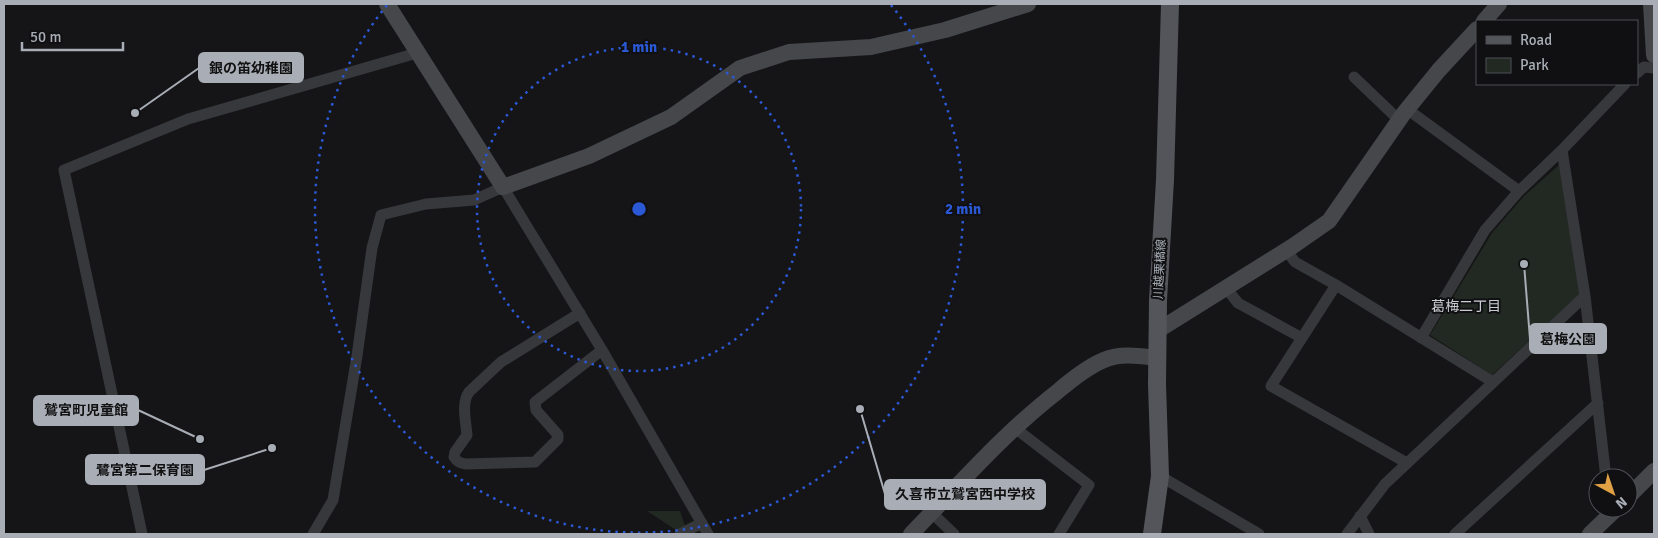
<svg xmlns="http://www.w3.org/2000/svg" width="1658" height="538" viewBox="0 0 1658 538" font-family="Signika,'Noto Sans JP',sans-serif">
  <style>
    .green { fill: #222922 }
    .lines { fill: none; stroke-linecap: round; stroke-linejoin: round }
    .street { stroke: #37383b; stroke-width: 11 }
    .secondary { stroke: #45474b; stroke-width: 16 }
    .primary { stroke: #53555a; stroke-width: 18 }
    .ring { fill: none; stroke: #2b58d5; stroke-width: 2.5; stroke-dasharray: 2.5 5 }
    .labels { text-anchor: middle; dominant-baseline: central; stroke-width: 4; stroke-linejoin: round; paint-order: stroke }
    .street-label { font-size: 12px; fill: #a8adb6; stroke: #101012 }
    .neighbourhood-label { font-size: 14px; fill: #c9ccd2; stroke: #101012 }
    .centre { fill: #2b58d5; stroke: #101012; stroke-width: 2.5 }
    .ring-label { font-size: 15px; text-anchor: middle; font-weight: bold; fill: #2b58d5; stroke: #101012; stroke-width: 4; stroke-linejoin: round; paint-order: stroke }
    .leader { fill: none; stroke: #a8adb6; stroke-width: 2 }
    .callout-dot { fill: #a8adb6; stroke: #101012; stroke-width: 2 }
    .callout { fill: #a8adb6; stroke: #a8adb6; stroke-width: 2 }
    .callout-label { font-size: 14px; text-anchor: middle; font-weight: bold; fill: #111 }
  </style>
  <rect width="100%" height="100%" fill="#151517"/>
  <path class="green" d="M1559,165L1580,294L1492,375L1430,335L1492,233L1524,196Z
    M647,511H680L685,526L676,530Z"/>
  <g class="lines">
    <path class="street" d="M1637,73L1644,67L1654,68
      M1354,77L1399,120
      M1407,109L1519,191
      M1562,150L1585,296L1606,478
      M1286,250L1295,262L1336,285L1493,382
      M1336,285L1271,386L1407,463
      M1226,288L1238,303L1302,338
      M580,313L501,362L469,392C461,403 466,422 467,435L455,452L454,457C457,462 460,463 466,464L535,462L558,439V435L536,410L535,402L602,350
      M1421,338L1485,230L1519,191L1562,150L1625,84
      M1015,428L1089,485L1059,534
      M1160,476L1259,534
      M932,513L954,534
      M1360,516L1369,534
      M142,534L64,170L188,119L417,53
      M313,534L333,500L357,356L372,248L381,215L426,204L474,200L503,187L602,350L708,534
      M680,534L702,523
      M1347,534L1385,484L1585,296
      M1455,534L1598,403"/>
    <path class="secondary" d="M387,4L503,187L589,156L671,117L740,68L789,52L871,47L945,30L1028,4
      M1651,4L1654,55
      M1484,21L1499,4
      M1157,331L1293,246L1329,221L1404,113L1439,70L1477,29
      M1628,497L1654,471
      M911,534C958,486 1003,434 1057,392C1071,380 1087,367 1104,360C1121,353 1139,356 1157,358
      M1590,534L1617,508"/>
    <path class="primary" d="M1152,534L1160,476L1157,384L1158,300L1165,180L1170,4"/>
  </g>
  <g class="ring">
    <circle cx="639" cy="209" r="162"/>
    <path d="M891 5A324 324 0 1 1 387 5"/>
  </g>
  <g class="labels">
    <g class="street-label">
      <text transform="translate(1160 269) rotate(-87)">川越栗橋線</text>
    </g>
    <g class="neighbourhood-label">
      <text x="1466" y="306">葛梅二丁目</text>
    </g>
  </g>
  <circle cx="639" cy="209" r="8" class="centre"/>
  <g class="ring-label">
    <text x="639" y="52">1 min</text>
    <text x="963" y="214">2 min</text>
  </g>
  <path class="leader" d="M135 113L199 68M1524 264L1530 339M200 439L138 410M272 448L204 470M860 409L885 494"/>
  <g class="callout-dot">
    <circle cx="135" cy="113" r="5"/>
    <circle cx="1524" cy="264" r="5"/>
    <circle cx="200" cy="439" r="5"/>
    <circle cx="272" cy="448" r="5"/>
    <circle cx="860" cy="409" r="5"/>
  </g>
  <g class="callout">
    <rect x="199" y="53" width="104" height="29" rx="5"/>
    <rect x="1530" y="324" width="76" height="29" rx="5"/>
    <rect x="34" y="396" width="104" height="29" rx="5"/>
    <rect x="86" y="455" width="118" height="29" rx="5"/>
    <rect x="885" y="480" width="160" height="29" rx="5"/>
  </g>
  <g class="callout-label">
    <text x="251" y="73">銀の笛幼稚園</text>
    <text x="1568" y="344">葛梅公園</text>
    <text x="86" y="415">鷲宮町児童館</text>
    <text x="145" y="475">鷺宮第二保育園</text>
    <text x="965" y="499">久喜市立鷲宮西中学校</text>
  </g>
  <rect width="1658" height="538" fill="none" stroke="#a8adb6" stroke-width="10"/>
  <rect x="1476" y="20" width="162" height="65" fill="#101012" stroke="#4d4f54"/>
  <rect x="1486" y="36" width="25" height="8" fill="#53555a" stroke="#4d4f54"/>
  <text x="1520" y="45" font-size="15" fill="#a8adb6">Road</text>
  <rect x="1486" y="58" width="25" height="15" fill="#222922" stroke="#4d4f54"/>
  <text x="1520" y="70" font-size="15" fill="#a8adb6">Park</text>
  <g transform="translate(1613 493) rotate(140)"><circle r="24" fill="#101012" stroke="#4d4f54"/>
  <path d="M0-4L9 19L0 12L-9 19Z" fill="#e0a044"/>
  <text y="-8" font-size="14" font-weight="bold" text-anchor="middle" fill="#a8adb6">N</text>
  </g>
  <path d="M22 42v8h101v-8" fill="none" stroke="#a8adb6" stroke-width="2.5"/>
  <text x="30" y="42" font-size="15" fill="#a8adb6" stroke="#101012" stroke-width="4" paint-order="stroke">50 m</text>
</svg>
